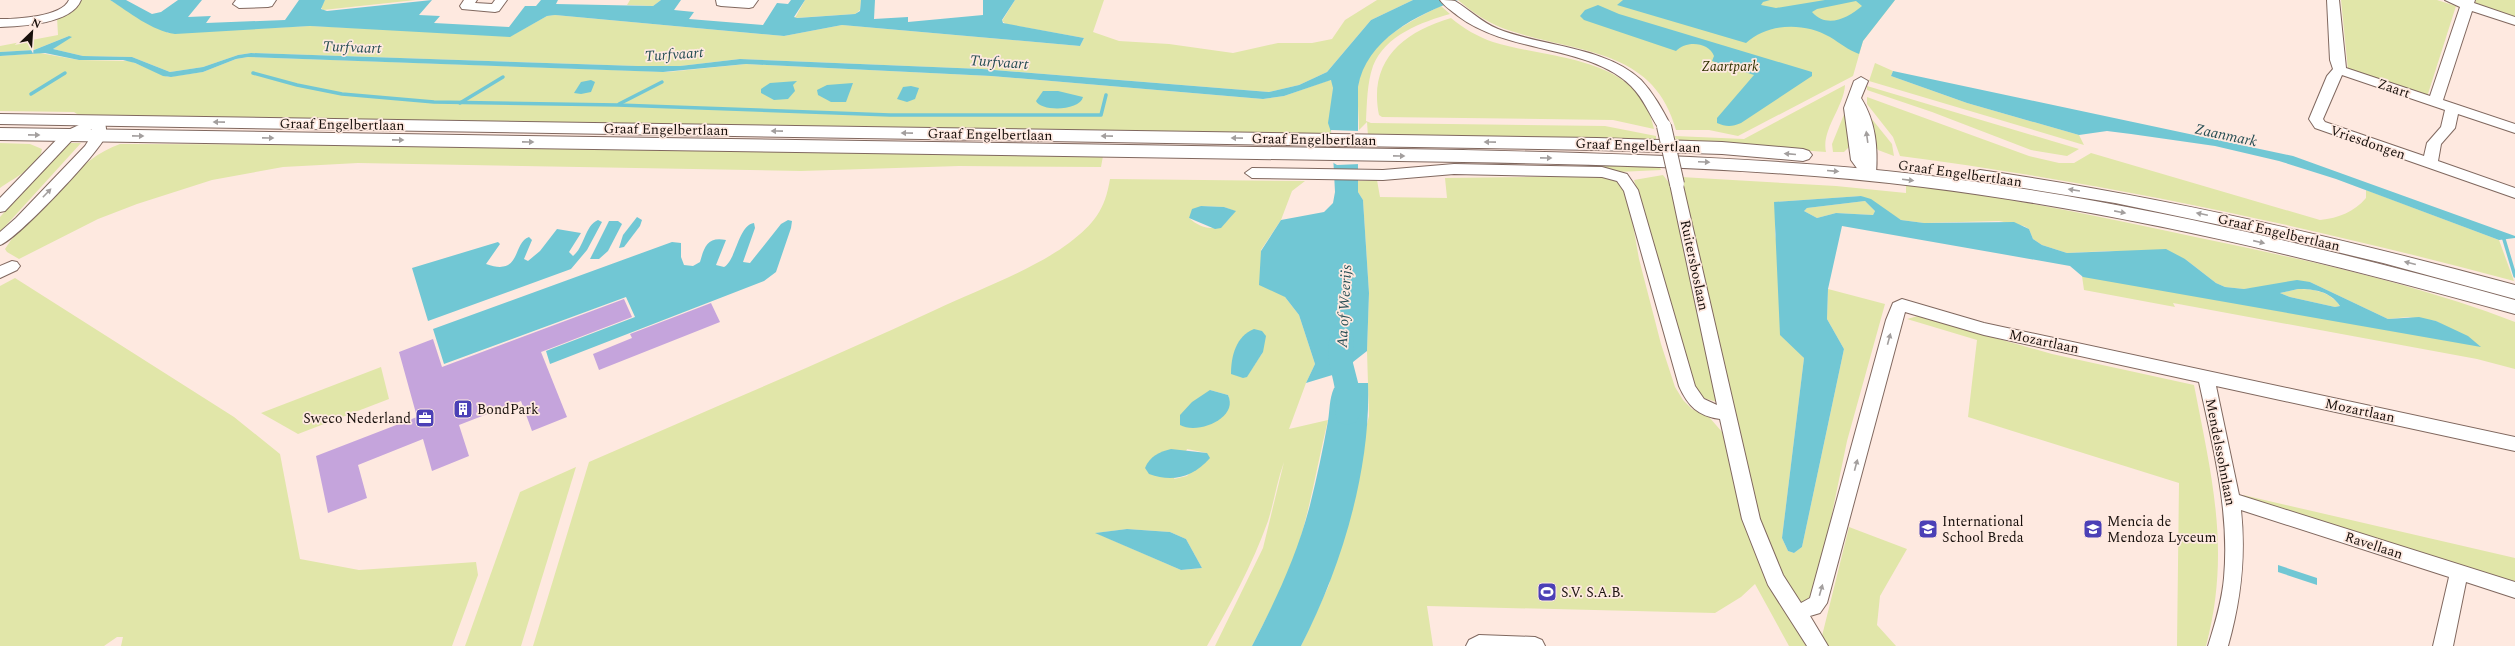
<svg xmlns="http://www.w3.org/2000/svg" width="2515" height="646" viewBox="0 0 2515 646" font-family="Spectral,serif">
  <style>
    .green { fill: #e1e6a9; fill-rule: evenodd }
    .water { fill: #71c7d4; fill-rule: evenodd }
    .pier { fill: #fee9e0 }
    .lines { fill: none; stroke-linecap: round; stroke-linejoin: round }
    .stream { stroke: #71c7d4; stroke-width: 3.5 }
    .river { fill: #71c7d4; fill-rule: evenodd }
    .building { fill: #c5a4dc }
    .minor-casing { stroke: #80685f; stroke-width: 2 }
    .major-casing { stroke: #80685f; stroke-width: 2 }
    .minor { fill: #fff; fill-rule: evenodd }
    .major { fill: #fff; fill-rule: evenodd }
    .minor-bridge-casing { stroke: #80685f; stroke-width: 16; stroke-linecap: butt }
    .minor-bridge { stroke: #fff; stroke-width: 14 }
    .oneway { fill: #a39f9e }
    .labels { text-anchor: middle; stroke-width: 3.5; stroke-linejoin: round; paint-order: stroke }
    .park-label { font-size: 14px; font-style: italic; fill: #303100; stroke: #fee9e0 }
    .street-label { font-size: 14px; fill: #18100c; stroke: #fee9e0 }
    .poi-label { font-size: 14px; fill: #18100c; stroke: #fee9e0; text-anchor: start }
    .water-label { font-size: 15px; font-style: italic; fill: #254d53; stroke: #fee9e0 }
  </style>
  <rect width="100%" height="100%" fill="#fee9e0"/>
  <g class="green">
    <polygon points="80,0 110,0 168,33 310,26 513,35 547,16 555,15 784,36 842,25 1080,46 1084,38 1006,24 1002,21 1015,0 1104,0 1093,32 1119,41 1169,44 1233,53 1278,43 1312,43 1332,39 1345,20 1377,0 1413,0 1371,20 1327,72 1299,85 1269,92 982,69 740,59 680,66 638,66 251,53 238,55 203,67 170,72 132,57 83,56 53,49 69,36 34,50 0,52 0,46 58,35 57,17 73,9"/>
    <polygon points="325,0 416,0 323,10 321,7"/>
    <polygon points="630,0 661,0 653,6 627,5"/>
    <polygon points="805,0 861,0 860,10 855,14 795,18"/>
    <path d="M1458 0H1895L1863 41 1853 76 1738 136 1709 130H1676C1654 48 1577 53 1511 31 1491 25 1473 13 1458 0Z"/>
    <polygon points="2341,0 2437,0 2456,6 2427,97 2348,70"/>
    <polygon points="2476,0 2515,0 2515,18 2474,5"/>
    <path d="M1441 6 1450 14C1422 22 1385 35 1373 66 1367 83 1367 103 1366 121L1371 123 1605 126 1656 136V140L1368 136 1367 122 1359 130C1359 116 1357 101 1358 87 1361 45 1408 22 1441 6Z"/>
    <path d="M1451 18C1463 28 1478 37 1493 42 1550 60 1640 55 1654 129L1613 120 1382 117 1379 115C1368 61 1403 32 1451 18Z"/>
    <polygon points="40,53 79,60 130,61 168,77 203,72 236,59 248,57 668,72 746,64 991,76 1263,99 1284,96 1330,80 1333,81 1332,135 80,116 74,112 0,111 0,56"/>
    <polygon points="1875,63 1893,71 1891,76 1967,103 2079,135 2084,145 1869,81"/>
    <path d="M1845 85C1844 107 1821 130 1826 152L1676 141 1675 136 1744 139Z"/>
    <polygon points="1867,86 2079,149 2067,156 2031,150 1932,112 1867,90"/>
    <path d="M1867 97 2029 156 2059 163H2074L2091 153 2320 220C2339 218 2354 212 2366 198V190L2499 240 2514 281C2312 227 2108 183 1900 156L1893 137 1867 104Z"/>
    <polygon points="1845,112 1849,147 1844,152 1833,152 1832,144"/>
    <polygon points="1867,113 1892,144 1894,156 1878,150 1873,142"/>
    <path d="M0 143 30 144 42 149C40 166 12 179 0 188Z"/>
    <polygon points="66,143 81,143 0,232 0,217"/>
    <path d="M120 144 406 145 1103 156 1101 167 959 166 801 171 358 163 283 167 212 180 137 204 98 219 19 259 7 252 5 249 11 240C40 210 80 157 120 144Z"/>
    <polygon points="1601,164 1660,167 1661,170 1618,172 1602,169"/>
    <polygon points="1663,175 1670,184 1717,402 1700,397 1688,371 1634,180"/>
    <polygon points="1601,176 1616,180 1627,191 1639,259 1661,344 1675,387 1683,400 1692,409 1709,417 1723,433 1746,528 1755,553 1764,575 1806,646 1789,646 1755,584 1741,597 1715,613 1427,606 1433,646 1301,646 1329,585 1369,416 1367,351 1369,293 1363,200 1358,192 1358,181 1377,180 1380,197 1447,198 1445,178"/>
    <path d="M1681 177 1836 186 1906 193V185C2005 196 2102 217 2200 238 2306 260 2413 283 2515 322V369L2477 359 2173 303 2175 307 2084 290 2082 276 2480 346 2436 321 2408 317 2388 319 2310 282 2244 289 2225 287 2216 283 2185 259 2109 251 2067 253 2042 245 2033 239 2029 229 2024 226 1999 221 1924 223 1901 220 1861 196 1775 202V234L1798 351 1804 358 1782 538 1788 551 1794 553 1802 547 1844 349 1827 319 1828 289 1885 304 1847 441 1814 601 1801 603 1790 591 1759 517Z"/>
    <path d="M1110 179 1305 181 1292 191 1281 220 1261 250 1285 297 1299 315 1315 364 1306 383 1289 429 1328 420C1317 465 1310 511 1295 556 1284 587 1267 616 1252 646H1215L1263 548 1284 462C1277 481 1274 502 1268 521 1252 566 1230 605 1207 646H533L589 462C705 411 821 363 935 310 977 290 1033 270 1069 243 1094 224 1105 210 1110 179ZM1201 206 1224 207 1235 211C1223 230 1207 234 1189 218ZM1263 352 1247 376H1236ZM1210 390 1228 395C1232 404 1227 411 1220 418ZM1187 449 1207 453 1187 476 1174 479ZM1127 529 1170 532 1186 539 1202 568 1181 570 1096 533Z"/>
    <polygon points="1865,201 1875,211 1873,215 1836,213 1817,218 1804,211 1807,208"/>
    <polygon points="15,278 234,417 280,454 300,559 359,570 476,562 478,575 452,646 121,646 123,637 117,637 104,646 0,646 0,286"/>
    <path d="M2298 289C2315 289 2330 292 2340 306L2335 307 2290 297 2280 293Z"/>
    <path d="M1918 316 2052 354 2194 385C2212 478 2231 552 2206 646H2177L2179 483 1968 417 1977 340 1907 319Z"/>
    <polygon points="381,367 389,399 298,434 261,413"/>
    <polygon points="576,467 521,646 465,646 520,492"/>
    <polygon points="2243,495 2515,558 2515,584 2248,500"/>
    <polygon points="1849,527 1907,549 1880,596 1877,625 1896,646 1827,646 1821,640"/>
  </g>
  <g class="water">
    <path d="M110 0H126L152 14 161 12 178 0H202L188 17 211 16 206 23 285 20 299 0H325L321 9 327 11 432 0 419 15 440 16 434 23 509 27 525 6H536L541 0H558L556 4 653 6 661 0H681L674 10 694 12 689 19 763 25 777 3 788 4 791 0H805L794 17 797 18 855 14 860 11 861 0H875L874 19 908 17V22L983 15V0H1015L1002 20 1003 23 1084 38 1080 46 842 25 784 36 555 15 547 16 510 37 310 26 175 34C152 31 129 12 110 0Z"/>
    <path d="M1413 0H1458C1417 14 1366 40 1358 87V192L1363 200 1369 293 1367 351 1339 373 1306 383 1315 364 1299 315 1285 297 1259 285 1261 251 1281 220 1324 212 1333 203 1335 192 1332 135 1328 123 1333 88 1331 80 1284 96 1263 99 991 76 746 64 663 72 248 57 236 59 203 72 171 77 163 76 135 63 123 60H79L45 53 0 56V52L34 50 69 36 72 37 53 49 83 56 132 57 170 72 203 67 238 55 251 53 638 66H680L740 59 982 69 1269 92 1299 85 1327 72 1371 20Z"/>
    <path d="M1623 0H1770L1763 2 1761 5 1776 8 1825 0H1895L1863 41 1859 54C1848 50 1840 43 1830 37 1804 22 1768 23 1746 43L1617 5ZM1856 1 1862 6C1848 18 1827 29 1812 12L1817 9Z"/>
    <path d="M1598 5 1619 14 1812 72V76L1741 123C1732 127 1726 127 1717 123V118L1754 75 1712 61 1714 56C1709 42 1686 40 1676 51L1584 20 1580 16 1585 10Z"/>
    <polygon points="1893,71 2293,156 2515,236 2515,238 2499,240 2336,179 2279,161 2215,146 2131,134 2107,131 2079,135 1967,103 1891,76"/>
    <polygon points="591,80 595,82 591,92 581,94 574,93 581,82"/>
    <polygon points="797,81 793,85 795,91 788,99 774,100 761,93 761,89 770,83"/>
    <polygon points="853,83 846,102 831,102 818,95 817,90 827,85"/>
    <polygon points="911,86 919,88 915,99 907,102 897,99 903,87"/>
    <path d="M1043 91H1058L1083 97C1080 111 1041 112 1036 101Z"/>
    <path d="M1861 196 1871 199 1901 220 1924 223 2014 222 2029 229 2033 239 2042 245 2067 253 2166 249 2185 259 2216 283 2225 287 2244 289 2297 280 2310 282 2388 319 2419 317 2436 321 2468 336 2481 347 2083 277 2070 266 1842 226 1828 289 1827 319 1844 349 1802 547 1794 553 1788 551 1782 538 1804 358 1780 335 1774 202ZM1865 201 1875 211 1873 215 1836 213 1817 218 1804 211 1807 208ZM2298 289C2314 289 2330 291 2340 306L2335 307 2290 297 2280 293Z"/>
    <polygon points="1201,206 1224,207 1236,211 1221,228 1215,229 1189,218 1192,209"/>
    <polygon points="637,217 642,220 640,226 624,247 619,248 623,235"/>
    <path d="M598 220 602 222 587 250 571 269 428 321 412 268 498 242 500 244 486 264C522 277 512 243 529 237L532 240 524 259 528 261 540 251 557 229 581 233 569 252 573 256C584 248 585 225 598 220Z"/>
    <path d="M788 220 792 221 791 228 776 272 764 281 550 364 546 351 635 317 626 297 444 364 433 329 672 242 681 243V257L684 265 693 266 700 262C704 248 707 236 726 240L716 265 724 267C736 261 738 225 754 223L755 228 743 262 750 263 781 224Z"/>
    <polygon points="609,221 618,221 622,224 608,251 599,259 590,259"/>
    <path d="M1254 329 1262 331 1266 336 1263 352 1247 377 1243 378 1231 374C1231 356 1236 336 1254 329Z"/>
    <path d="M1347 383H1368C1371 471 1341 568 1301 646H1252C1276 600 1297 555 1310 505 1317 477 1323 449 1328 421 1330 409 1329 400 1334 388Z"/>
    <path d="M1210 390 1228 395C1239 418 1198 435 1180 425V415L1192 402Z"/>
    <path d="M1171 449 1207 453 1210 458C1193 477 1173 483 1149 474L1145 468C1150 456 1159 452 1171 449Z"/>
    <polygon points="1127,529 1170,532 1186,539 1202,568 1181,570 1095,533"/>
    <polygon points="2278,565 2317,578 2317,585 2278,572"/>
  </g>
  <polygon class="pier" points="1331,130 1359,131 1360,164 1337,165 1332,162"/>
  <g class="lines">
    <g class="stream">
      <polyline points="253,73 297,85 342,94 434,102 618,105 890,115 1101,115 1106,95"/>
      <polyline points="31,94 65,73"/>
      <polyline points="460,103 503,77"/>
      <polyline points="619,104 662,82"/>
      <polyline points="2503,236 2515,276"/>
    </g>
    <path class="river" d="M1342 328 1351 331 1354 337 1353 363 1362 398 1360 415 1356 422 1347 425 1338 422C1333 413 1337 408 1336 398 1335 376 1321 352 1333 331Z"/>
  </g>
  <g class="building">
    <polygon points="624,299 632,317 541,352 567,417 532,431 521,401 459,425 469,456 432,471 423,439 358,465 367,498 328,513 316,456 417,417 399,352 433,339 442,367"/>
    <polygon points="711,303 720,322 599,370 593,354 632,338 630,334"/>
  </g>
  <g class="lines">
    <g class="minor-casing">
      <g id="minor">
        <path d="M69 0H81C72 24 22 26 0 27V19C16 19 62 17 69 0Z"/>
        <polygon points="236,0 276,0 272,6 268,7 239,8 233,4"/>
        <polygon points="464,0 477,0 475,3 492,4 495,0 507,0 499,11 495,12 462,9 460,6"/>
        <polygon points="716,0 758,0 753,7 749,8 721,6 717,5"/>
        <path d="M1440 0C1444 0 1451 0 1455 1 1470 10 1481 22 1498 29 1541 46 1607 47 1641 80 1654 94 1662 109 1671 126L1664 130 1659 129C1649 114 1644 99 1631 86 1590 45 1508 54 1458 16 1452 11 1444 6 1440 0Z"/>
        <path d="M2327 0H2339L2346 68 2430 96 2460 7 2445 0H2475L2474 3 2515 17V25L2472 11 2443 100 2515 124V133L2458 114 2455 128 2441 144 2438 161 2515 188V198L2315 128 2309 119 2327 76 2333 69 2330 60ZM2342 75 2445 110 2441 127 2427 143 2424 156 2325 122 2323 119Z"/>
        <path d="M1861 77 1868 81 1861 98C1876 122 1878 148 1876 175L1869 180 1864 178 1851 160 1844 108 1854 81Z"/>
        <path d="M98 116 105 120C105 124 107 131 106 135 101 151 15 241 0 245V232L16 218 85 146 92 135V129L74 138 5 211 0 212V198L64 132Z"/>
        <path d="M1454 164 1602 167 1627 174 1638 190 1695 386 1704 399 1717 405 1670 184 1672 181H1682L1760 519 1783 575 1801 603 1810 598 1886 320 1893 303 1902 299 1984 323 2515 437V451L2216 386 2239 495 2515 582V598L2466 582 2453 646H2433L2449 577 2241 510C2246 557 2241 600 2228 646H2208C2215 624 2222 601 2224 578 2230 512 2213 446 2199 382L1984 335 1905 312 1827 603 1820 613 1810 616 1828 646H1807L1768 585 1742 519 1720 419C1698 416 1688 406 1679 386L1624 191 1617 181 1602 177 1454 174 1383 180 1252 178 1245 173 1252 168 1383 170Z"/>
        <polygon points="12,261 17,262 20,266 17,270 0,278 0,266"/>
        <polygon points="1479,635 1535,637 1542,640 1545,646 1466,646 1469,640"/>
      </g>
    </g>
    <g class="major-casing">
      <g id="major">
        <polygon points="0,114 1597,138 1722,142 1803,149 1809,151 1812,155 1809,159 1803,161 1722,154 1597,150 0,124"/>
        <path d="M0 128 1463 150C1617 154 1770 157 1923 175 2124 199 2320 246 2515 300V314C2321 260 2124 212 1923 187 1770 168 1617 165 1463 162L0 140Z"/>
        <path d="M1980 170C2161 196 2338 237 2515 285V299L2383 263 2249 231 2115 203 1974 180 1971 176 1974 172Z"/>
      </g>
    </g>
    <use href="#minor" class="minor"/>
    <use href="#major" class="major"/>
    <g class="minor-bridge-casing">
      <polyline id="minor-bridge" points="1664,126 1677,184"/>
    </g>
    <use href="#minor-bridge" class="minor-bridge"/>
  </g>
  <defs><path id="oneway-solid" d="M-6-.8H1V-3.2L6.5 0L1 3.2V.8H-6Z"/></defs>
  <g class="oneway">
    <use href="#oneway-solid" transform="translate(219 122) rotate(-179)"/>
    <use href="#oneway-solid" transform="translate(777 131) rotate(-179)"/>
    <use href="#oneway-solid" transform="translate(907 133) rotate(-179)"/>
    <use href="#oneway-solid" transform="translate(34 135) rotate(1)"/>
    <use href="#oneway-solid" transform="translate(138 136) rotate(1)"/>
    <use href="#oneway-solid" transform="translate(1107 136) rotate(-179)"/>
    <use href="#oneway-solid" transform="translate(1867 137) rotate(-98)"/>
    <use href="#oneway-solid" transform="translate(268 138) rotate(1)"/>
    <use href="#oneway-solid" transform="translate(1237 138) rotate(-179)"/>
    <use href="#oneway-solid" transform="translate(398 140) rotate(1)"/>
    <use href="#oneway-solid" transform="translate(528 142) rotate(1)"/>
    <use href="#oneway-solid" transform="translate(1490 142) rotate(-179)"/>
    <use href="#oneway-solid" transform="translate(1790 154) rotate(-175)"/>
    <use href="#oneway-solid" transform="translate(1399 156) rotate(1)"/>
    <use href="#oneway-solid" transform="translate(1546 158) rotate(1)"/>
    <use href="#oneway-solid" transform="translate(1704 162) rotate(3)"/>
    <use href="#oneway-solid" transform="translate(1833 171) rotate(5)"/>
    <use href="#oneway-solid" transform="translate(1908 180) rotate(7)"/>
    <use href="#oneway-solid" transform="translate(2074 190) rotate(-171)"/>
    <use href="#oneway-solid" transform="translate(47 193) rotate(-46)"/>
    <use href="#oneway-solid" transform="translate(2120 212) rotate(11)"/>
    <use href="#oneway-solid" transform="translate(2202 214) rotate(-168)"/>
    <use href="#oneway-solid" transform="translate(2259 242) rotate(13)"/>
    <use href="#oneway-solid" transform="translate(2410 263) rotate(-166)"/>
    <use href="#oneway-solid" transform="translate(1889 339) rotate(-75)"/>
    <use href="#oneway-solid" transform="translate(1856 465) rotate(-75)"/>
    <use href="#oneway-solid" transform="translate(1821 590) rotate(-74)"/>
  </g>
  <defs>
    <g id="building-square" transform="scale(1)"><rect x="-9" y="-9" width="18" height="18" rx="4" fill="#4b40b6" stroke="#fee9e0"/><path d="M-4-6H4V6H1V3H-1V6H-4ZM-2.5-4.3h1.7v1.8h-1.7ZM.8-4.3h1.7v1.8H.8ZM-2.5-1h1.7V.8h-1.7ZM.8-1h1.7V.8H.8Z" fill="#fff"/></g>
    <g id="office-square" transform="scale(1)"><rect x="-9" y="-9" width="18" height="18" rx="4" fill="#4b40b6" stroke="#fee9e0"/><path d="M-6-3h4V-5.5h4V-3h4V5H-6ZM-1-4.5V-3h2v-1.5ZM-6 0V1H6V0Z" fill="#fff"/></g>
    <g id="school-square" transform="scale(1)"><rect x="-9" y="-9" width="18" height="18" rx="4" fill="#4b40b6" stroke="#fee9e0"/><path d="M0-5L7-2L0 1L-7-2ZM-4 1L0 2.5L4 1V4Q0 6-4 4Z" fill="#fff"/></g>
    <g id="stadium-square" transform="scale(1)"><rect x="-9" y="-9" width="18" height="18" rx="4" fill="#4b40b6" stroke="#fee9e0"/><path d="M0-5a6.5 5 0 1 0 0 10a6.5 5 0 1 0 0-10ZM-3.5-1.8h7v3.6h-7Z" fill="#fff"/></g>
  </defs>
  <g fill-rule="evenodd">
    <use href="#building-square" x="463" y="409"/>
    <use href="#office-square" x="425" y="418"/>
    <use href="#school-square" x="1928" y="529"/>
    <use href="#school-square" x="2093" y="529"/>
    <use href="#stadium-square" x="1547" y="592"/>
  </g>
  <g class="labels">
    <g class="park-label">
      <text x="1730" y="71">Zaartpark</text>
    </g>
    <g class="street-label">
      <text transform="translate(2394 88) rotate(19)" y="5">Zaart</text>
      <text transform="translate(342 124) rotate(1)" y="5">Graaf Engelbertlaan</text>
      <text transform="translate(666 129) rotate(1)" y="5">Graaf Engelbertlaan</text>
      <text transform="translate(990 134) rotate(1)" y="5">Graaf Engelbertlaan</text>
      <text transform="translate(1314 139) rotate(1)" y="5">Graaf Engelbertlaan</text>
      <text transform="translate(2368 142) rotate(19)" y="5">Vriesdongen</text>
      <text transform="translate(1638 145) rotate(2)" y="5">Graaf Engelbertlaan</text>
      <text transform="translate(1960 173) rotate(8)" y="5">Graaf Engelbertlaan</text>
      <text transform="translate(2279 232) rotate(13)" y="5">Graaf Engelbertlaan</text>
      <text transform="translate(1695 265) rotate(78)" y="5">Ruitersboslaan</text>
      <text transform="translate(2044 341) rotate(12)" y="5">Mozartlaan</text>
      <text transform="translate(2360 410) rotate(12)" y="5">Mozartlaan</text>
      <text transform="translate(2221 452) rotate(79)" y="5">Mendelssohnlaan</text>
      <text transform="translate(2374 545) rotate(18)" y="5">Ravellaan</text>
    </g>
    <g class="poi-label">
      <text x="477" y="414">BondPark</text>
      <text x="411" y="423" text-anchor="end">Sweco Nederland</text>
      <text x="1942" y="526">International<tspan x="1942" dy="16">School Breda</tspan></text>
      <text x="2107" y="526">Mencia de<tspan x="2107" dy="16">Mendoza Lyceum</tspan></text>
      <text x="1561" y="597">S.V. S.A.B.</text>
    </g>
    <g class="water-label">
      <text transform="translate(352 47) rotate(2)" y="5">Turfvaart</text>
      <text transform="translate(674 54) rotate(-4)" y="5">Turfvaart</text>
      <text transform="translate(999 62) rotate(4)" y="5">Turfvaart</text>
      <text transform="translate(2226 135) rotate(12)" y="5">Zaanmark</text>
      <text transform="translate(1344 306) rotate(-87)" y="5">Aa of Weerijs</text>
    </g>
  </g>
  <g transform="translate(32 32) rotate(25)" stroke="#fee9e0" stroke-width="3" paint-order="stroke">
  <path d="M0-3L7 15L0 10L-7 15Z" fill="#18100c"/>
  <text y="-6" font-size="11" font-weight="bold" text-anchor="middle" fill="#18100c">N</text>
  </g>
</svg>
